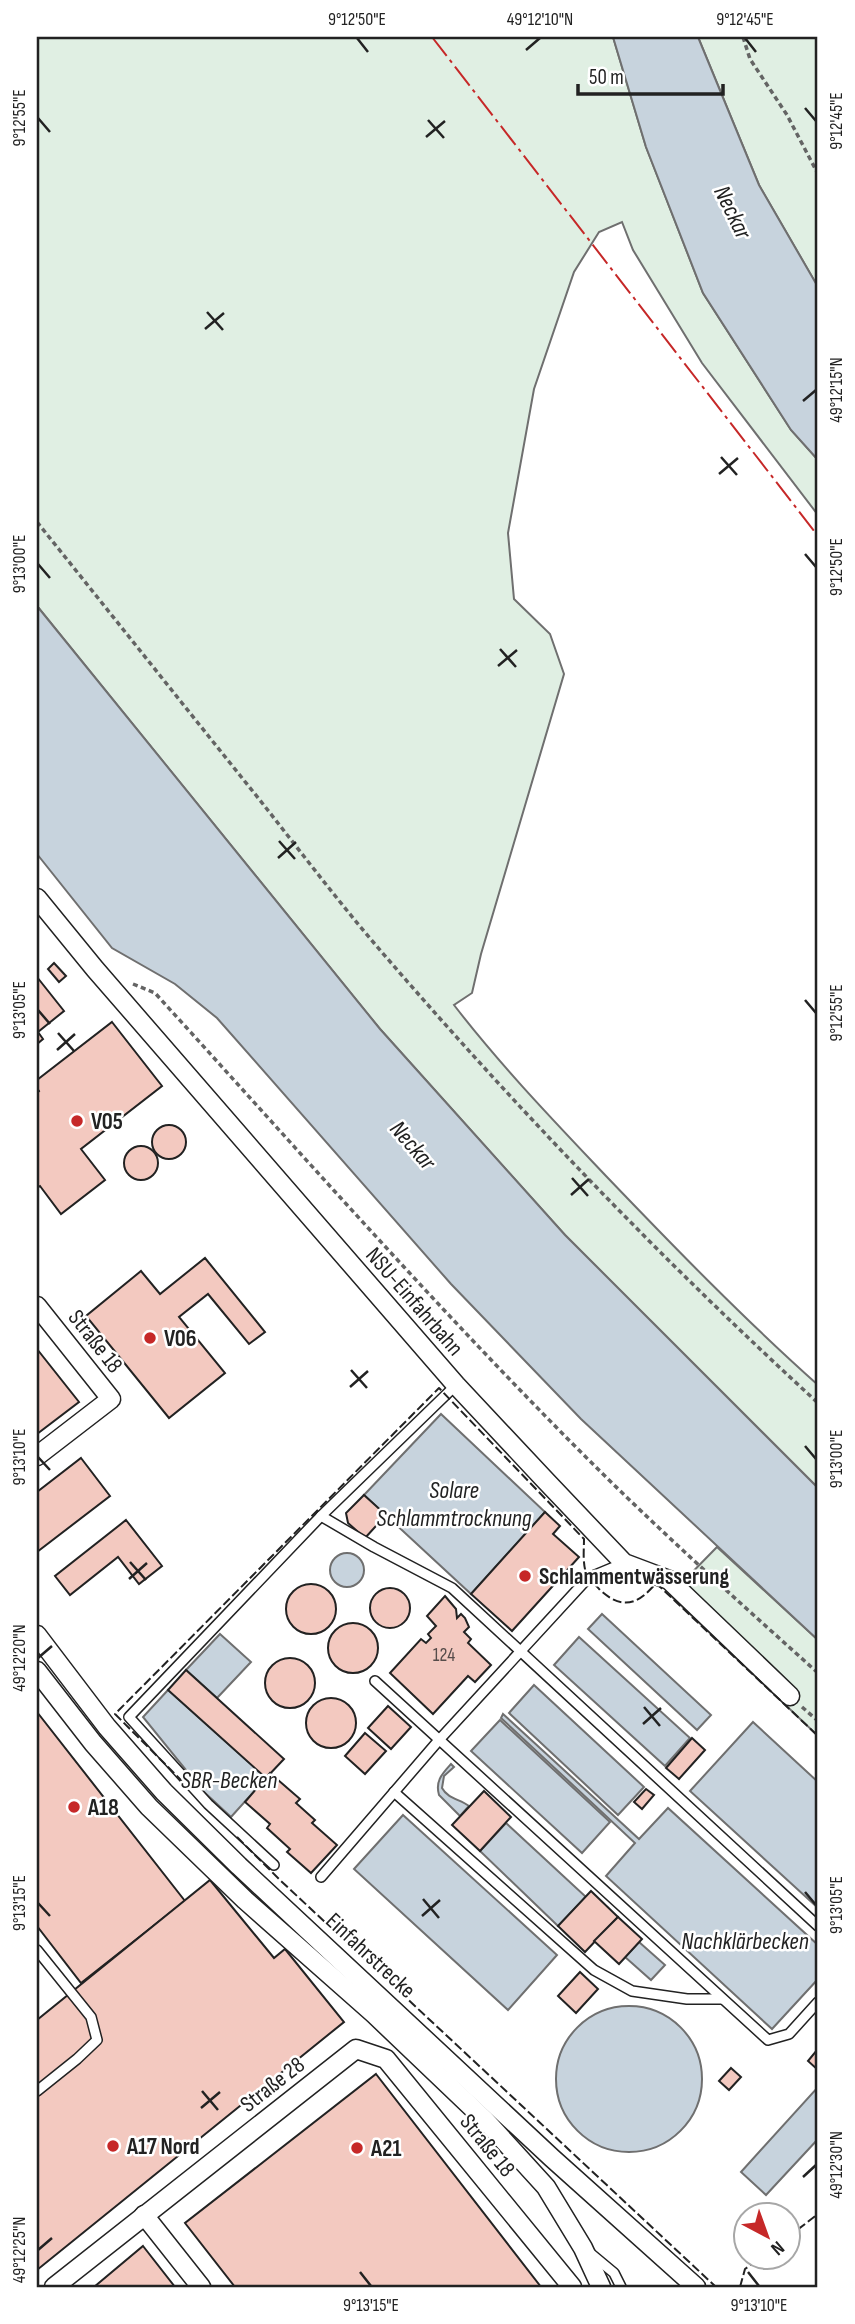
<svg xmlns="http://www.w3.org/2000/svg" width="855" height="2324" viewBox="0 0 855 2324" font-family="'Sofia Sans Condensed',sans-serif">
  <style>
    .green { fill: #e0efe3; stroke: #6f6f6f; stroke-width: 2 }
    .water { fill: #c7d3dd; stroke: #6f6f6f; stroke-width: 2 }
    .building { fill: #f3c9c0; stroke: #222; stroke-width: 2 }
    .lines { fill: none; stroke-linecap: round; stroke-linejoin: round }
    .lane-casing { stroke: #222; stroke-width: 12 }
    .street-casing { stroke: #222; stroke-width: 21 }
    .path { stroke: #646464; stroke-width: 3.5; stroke-dasharray: 5 3.5; stroke-linecap: butt }
    .lane { stroke: #fff; stroke-width: 9 }
    .street { stroke: #fff; stroke-width: 18 }
    .fence { stroke: #222; stroke-width: 2; stroke-dasharray: 9 3.5; stroke-linecap: butt }
    .power { stroke: #c62828; stroke-width: 2; stroke-dasharray: 24 5 3.5 5; stroke-linecap: butt }
    .ticks { fill: none; stroke: #222; stroke-width: 2.5 }
    .poi-dot { fill: #c62828; stroke: #fff; stroke-width: 2.5 }
    .labels { text-anchor: middle; stroke-width: 5; stroke-linejoin: round; paint-order: stroke }
    .number-label { font-size: 19px; fill: #564c4a }
    .poi-label { font-size: 23px; font-weight: bold; fill: #222; stroke: #fff; text-anchor: start }
    .street-label { font-size: 23px; fill: #222; stroke: #fff }
    .water-label { font-size: 24px; font-style: italic; fill: #222; stroke: #fff }
    .neatline { fill: none; stroke: #222; stroke-width: 2.5 }
    .ticks-label { font-size: 18px; text-anchor: middle; fill: #222 }
  </style>
  <rect width="100%" height="100%" fill="#fff"/>
  <g class="green">
    <path d="M37 37H613L646 147 703 293 791 430 818 460V515L702 363 633 250 622 222 599 232 574 272 534 389 508 533 514 599 550 634 564 674 481 954 472 993 454 1005C501 1066 554 1121 606 1176 675 1248 744 1319 818 1385V1488L565 1235 380 1029 37 606Z"/>
    <polygon points="698,37 818,37 818,287 759,185"/>
    <polygon points="717,1547 818,1640 818,1736 670,1595"/>
  </g>
  <g class="water">
    <polygon points="613,37 698,37 759,185 818,287 818,460 791,430 703,293 646,147"/>
    <polygon points="37,606 380,1029 565,1235 818,1488 818,1640 581,1419 451,1284 217,1018 175,984 112,948 37,854"/>
    <polygon points="441,1414 545,1512 471,1594 364,1495"/>
    <circle cx="347" cy="1570" r="17"/>
    <polygon points="602,1614 711,1715 697,1730 588,1629"/>
    <polygon points="220,1634 251,1662 217,1698 186,1670"/>
    <polygon points="579,1637 690,1738 665,1766 554,1665"/>
    <polygon points="534,1685 644,1787 618,1815 509,1713"/>
    <polygon points="168,1690 266,1778 231,1817 203,1791 143,1717"/>
    <polygon points="503,1714 639,1839 668,1808 818,1945 818,1979 772,2029 606,1876 635,1843 501,1718"/>
    <polygon points="500,1720 610,1822 582,1853 471,1751"/>
    <polygon points="753,1722 818,1782 818,1908 690,1791"/>
    <path d="M451 1764 454 1767 444 1776 442 1788C448 1799 460 1799 469 1806L460 1816 439 1795C435 1781 442 1774 451 1764Z"/>
    <polygon points="403,1815 557,1955 508,2010 354,1869"/>
    <polygon points="506,1823 586,1897 558,1926 480,1851"/>
    <polygon points="639,1942 665,1965 651,1980 625,1957"/>
    <circle cx="629" cy="2079" r="73"/>
    <polygon points="818,2087 818,2139 766,2195 741,2172"/>
  </g>
  <g class="building">
    <polygon points="54,963 66,976 59,982 48,969"/>
    <polygon points="37,977 64,1011 38,1032 43,1039 37,1044"/>
    <polygon points="112,1022 162,1086 81,1149 105,1180 61,1214 40,1186 37,1188 37,1093 39,1091 37,1088 37,1080"/>
    <circle cx="169" cy="1142" r="17"/>
    <circle cx="141" cy="1163" r="17"/>
    <polygon points="205,1258 265,1332 249,1344 208,1294 179,1317 225,1373 169,1418 86,1316 141,1271 160,1294"/>
    <polygon points="37,1349 79,1402 37,1434"/>
    <polygon points="81,1458 110,1496 37,1552 37,1492"/>
    <polygon points="364,1495 386,1515 365,1538 348,1523 346,1513"/>
    <polygon points="545,1512 560,1526 553,1534 579,1557 512,1631 471,1594"/>
    <polygon points="126,1520 162,1566 139,1584 118,1557 70,1595 55,1576"/>
    <circle cx="311" cy="1609" r="25"/>
    <circle cx="390" cy="1608" r="20"/>
    <polygon points="445,1596 456,1609 457,1618 461,1614 465,1618 469,1627 464,1632 471,1639 468,1643 491,1665 475,1682 468,1676 433,1714 390,1673 421,1639 426,1643 431,1638 428,1634 436,1626 427,1616"/>
    <circle cx="353" cy="1648" r="25"/>
    <circle cx="290" cy="1683" r="25"/>
    <polygon points="186,1670 284,1759 266,1778 168,1690"/>
    <circle cx="331" cy="1723" r="25"/>
    <polygon points="388,1706 411,1727 391,1749 368,1728"/>
    <polygon points="37,1712 185,1901 81,1983 37,1926"/>
    <polygon points="365,1733 386,1751 365,1774 345,1756"/>
    <polygon points="692,1738 705,1750 679,1779 666,1768"/>
    <polygon points="270,1773 300,1799 296,1803 315,1820 312,1823 337,1845 311,1873 287,1852 290,1849 267,1828 270,1824 245,1802"/>
    <polygon points="646,1789 654,1795 642,1809 634,1802"/>
    <polygon points="484,1791 511,1817 480,1851 452,1825"/>
    <polygon points="210,1880 274,1958 285,1949 344,2022 37,2270 37,2020"/>
    <polygon points="591,1891 618,1917 585,1952 558,1926"/>
    <polygon points="618,1917 642,1939 619,1964 594,1941"/>
    <polygon points="580,1972 598,1989 576,2013 558,1996"/>
    <polygon points="817,2050 818,2050 818,2070 808,2061"/>
    <polygon points="731,2068 741,2077 729,2090 719,2081"/>
    <polygon points="376,2074 541,2287 235,2287 185,2223"/>
    <polygon points="143,2246 175,2287 94,2287"/>
  </g>
  <g class="lines">
    <g class="lane-casing">
      <g id="lane">
        <polyline points="321,1516 374,1547 452,1588 818,1926"/>
        <polyline points="375,1681 768,2040 789,2034 818,2002"/>
        <polyline points="394,1792 594,1970 632,1991 687,1999 722,1999"/>
        <polyline points="274,1865 208,1804 129,1717 321,1516 456,1385"/>
        <polyline points="321,1877 439,1740 588,1578 624,1563"/>
        <polyline points="37,1950 91,2017 97,2040 77,2059 37,2091"/>
        <polyline points="590,2253 614,2273 621,2287"/>
      </g>
    </g>
    <g class="street-casing">
      <g id="street">
        <polyline points="37,898 95,969 456,1385 546,1481 624,1563 669,1580 790,1696"/>
        <polyline points="37,1306 111,1399 37,1456"/>
        <polyline points="37,1635 107,1727 164,1792 239,1866 552,2158 696,2287"/>
        <polyline points="37,1671 93,1743 149,1807 245,1900 374,2014 485,2120 546,2187 583,2248 601,2287"/>
        <polyline points="144,2215 201,2287"/>
        <polyline points="54,2287 356,2049 386,2059 572,2287"/>
      </g>
    </g>
    <g class="path">
      <polyline points="743,37 750,59 787,115 818,174"/>
      <path d="M37 522C111 614 185 707 259 799 297 847 334 896 374 943 513 1105 661 1259 818 1403"/>
      <path d="M133 984 155 993C289 1140 420 1289 560 1431 643 1516 730 1594 818 1673"/>
      <polyline points="802,1707 818,1721"/>
    </g>
    <use href="#lane" class="lane"/>
    <use href="#street" class="street"/>
    <g class="fence">
      <path d="M183 1782 115 1714 439 1388 584 1539C584 1551 582 1566 588 1578 591 1582 597 1586 600 1590 622 1610 638 1605 656 1583L818 1736"/>
      <polyline points="237,1837 281,1881 716,2287"/>
      <polyline points="788,2237 818,2214"/>
      <polyline points="740,2287 745,2269 760,2258"/>
    </g>
    <polyline class="power" points="432,37 818,536"/>
  </g>
  <path class="ticks" d="M357 38 368 52M745 38 756 52M526 50 540 38M805 108 816 121M38 118 50 132M428 120 444 138M426 137 445 121M207 312 223 330M205 329 224 313M803 401 816 390M721 457 737 475M719 474 738 458M805 554 816 567M38 564 50 578M500 649 516 667M498 666 517 650M279 841 295 859M278 858 296 842M805 1000 816 1013M38 1010 50 1024M58 1033 74 1051M57 1050 75 1034M572 1178 588 1196M571 1195 589 1179M351 1370 367 1388M350 1387 368 1371M805 1446 816 1459M38 1457 50 1470M130 1562 146 1580M129 1579 147 1563M38 1658 52 1646M644 1707 660 1726M643 1724 661 1708M805 1892 816 1905M423 1899 439 1918M38 1903 50 1916M422 1916 440 1900M202 2091 218 2110M201 2108 220 2092M803 2177 816 2165M38 2250 52 2238M360 2272 371 2286M748 2272 759 2286"/>
  <g class="poi-dot">
    <circle cx="77" cy="1121" r="7"/>
    <circle cx="150" cy="1338" r="7"/>
    <circle cx="525" cy="1576" r="7"/>
    <circle cx="74" cy="1807" r="7"/>
    <circle cx="113" cy="2146" r="7"/>
    <circle cx="357" cy="2148" r="7"/>
  </g>
  <g class="labels">
    <g class="number-label">
      <text x="444" y="1661">124</text>
    </g>
    <g class="poi-label">
      <text x="91" y="1129">V05</text>
      <text x="164" y="1346">V06</text>
      <text x="539" y="1584">Schlammentwässerung</text>
      <text x="88" y="1815">A18</text>
      <text x="127" y="2154">A17 Nord</text>
      <text x="371" y="2156">A21</text>
    </g>
    <g class="street-label">
      <text transform="translate(415 1301) rotate(49)" y="8">NSU-Einfahrbahn</text>
      <text transform="translate(96 1341) rotate(52)" y="8">Straße 18</text>
      <text transform="translate(371 1955) rotate(43)" y="8">Einfahrstrecke</text>
      <text transform="translate(272 2084) rotate(-38)" y="8">Straße 28</text>
      <text transform="translate(488 2145) rotate(51)" y="8">Straße 18</text>
    </g>
    <g class="water-label">
      <text transform="translate(733 212) rotate(64)" y="8">Neckar</text>
      <text transform="translate(413 1145) rotate(49)" y="8">Neckar</text>
      <text x="454" y="1498">Solare<tspan x="454" dy="28">Schlammtrocknung</tspan></text>
      <text x="229" y="1788">SBR-Becken</text>
      <text x="745" y="1949">Nachklärbecken</text>
    </g>
  </g>
  <rect width="855" height="2324" fill="none" stroke="#ffffff" stroke-width="77"/>
  <g transform="translate(767 2236) rotate(139)"><circle r="33" fill="#ffffff" stroke="#a7a7a7" stroke-width="2"/>
  <path d="M0-5L12 26L0 18L-12 26Z" fill="#c62828"/>
  <text y="-10" font-size="19" font-weight="bold" text-anchor="middle" fill="#222222">N</text>
  </g>
  <path d="M578 84v10h145v-10" fill="none" stroke="#222222" stroke-width="3.5"/>
  <text x="589" y="84" font-size="21" fill="#222222" stroke="#ffffff" stroke-width="5" paint-order="stroke">50 m</text>
  <rect x="38" y="38" width="778" height="2248" class="neatline"/>
  <g class="ticks-label">
    <text x="357" y="25">9°12'50"E</text>
    <text x="540" y="25">49°12'10"N</text>
    <text x="745" y="25">9°12'45"E</text>
    <text transform="translate(19 118) rotate(-90)" y="6">9°12'55"E</text>
    <text transform="translate(836 121) rotate(-90)" y="6">9°12'45"E</text>
    <text transform="translate(836 390) rotate(-90)" y="6">49°12'15"N</text>
    <text transform="translate(19 564) rotate(-90)" y="6">9°13'00"E</text>
    <text transform="translate(836 567) rotate(-90)" y="6">9°12'50"E</text>
    <text transform="translate(19 1010) rotate(-90)" y="6">9°13'05"E</text>
    <text transform="translate(836 1013) rotate(-90)" y="6">9°12'55"E</text>
    <text transform="translate(19 1457) rotate(-90)" y="6">9°13'10"E</text>
    <text transform="translate(836 1459) rotate(-90)" y="6">9°13'00"E</text>
    <text transform="translate(19 1658) rotate(-90)" y="6">49°12'20"N</text>
    <text transform="translate(19 1903) rotate(-90)" y="6">9°13'15"E</text>
    <text transform="translate(836 1905) rotate(-90)" y="6">9°13'05"E</text>
    <text transform="translate(836 2165) rotate(-90)" y="6">49°12'30"N</text>
    <text transform="translate(19 2250) rotate(-90)" y="6">49°12'25"N</text>
    <text x="371" y="2311">9°13'15"E</text>
    <text x="759" y="2311">9°13'10"E</text>
  </g>
</svg>
